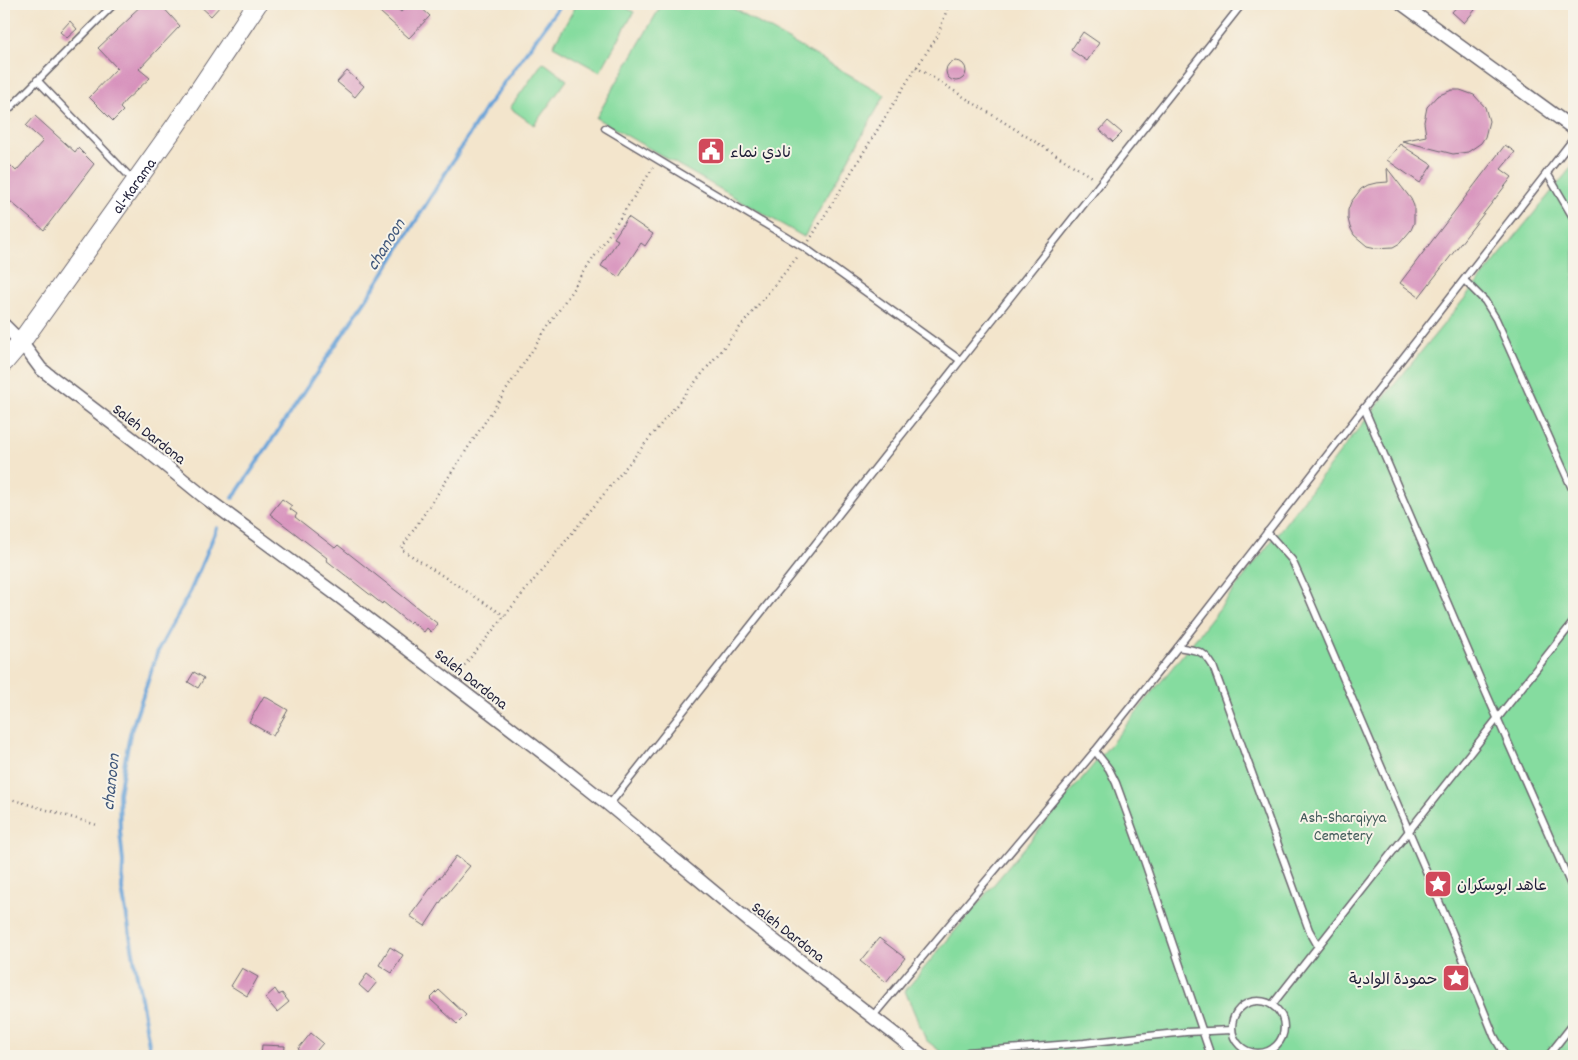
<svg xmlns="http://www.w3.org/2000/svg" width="1578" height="1060" viewBox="0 0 1578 1060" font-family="Dekko,'Playpen Sans Arabic',sans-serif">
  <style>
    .green { fill: #85dc9f; stroke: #547f6d }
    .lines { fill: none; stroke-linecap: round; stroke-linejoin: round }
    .stream { stroke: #68a3d8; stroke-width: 4 }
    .building { fill: #d790bc }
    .service-casing { stroke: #6b666e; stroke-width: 9 }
    .minor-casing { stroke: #6b666e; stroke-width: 15 }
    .secondary-casing { stroke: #6b666e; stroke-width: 21 }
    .path { stroke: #6b666e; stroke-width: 2.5; stroke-dasharray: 1 4; stroke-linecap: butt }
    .service { stroke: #fff; stroke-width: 6 }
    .minor { stroke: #fff; stroke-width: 12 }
    .secondary { stroke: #fff; stroke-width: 19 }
    .labels { text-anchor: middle; stroke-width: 4; stroke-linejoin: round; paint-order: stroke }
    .poi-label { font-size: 16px; fill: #22223b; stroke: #f7f3e8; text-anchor: start }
    .street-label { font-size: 16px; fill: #22223b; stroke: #f7f3e8 }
    .park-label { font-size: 16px; fill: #405a59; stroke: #f7f3e8 }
    .water-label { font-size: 18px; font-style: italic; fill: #3e567a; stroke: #f7f3e8 }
  </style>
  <rect width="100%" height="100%" fill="#f7f3e8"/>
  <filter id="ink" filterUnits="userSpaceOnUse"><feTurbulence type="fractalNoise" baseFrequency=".02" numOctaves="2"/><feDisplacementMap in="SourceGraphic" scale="10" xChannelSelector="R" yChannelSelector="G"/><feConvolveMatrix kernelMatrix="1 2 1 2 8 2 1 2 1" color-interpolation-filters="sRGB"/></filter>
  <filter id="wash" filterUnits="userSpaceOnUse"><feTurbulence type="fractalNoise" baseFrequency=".0096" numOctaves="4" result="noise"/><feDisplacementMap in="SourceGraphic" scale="20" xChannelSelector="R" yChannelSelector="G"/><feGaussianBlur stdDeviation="1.12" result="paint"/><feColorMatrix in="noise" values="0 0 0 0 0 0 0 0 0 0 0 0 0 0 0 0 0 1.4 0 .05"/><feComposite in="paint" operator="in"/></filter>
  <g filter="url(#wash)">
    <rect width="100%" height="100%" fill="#f3e5cc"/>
    <g class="green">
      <polygon points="577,4 619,4 634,12 600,72 553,46"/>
      <polygon points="662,4 725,4 885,95 804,237 596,118"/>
      <polygon points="543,62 567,80 534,125 510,108"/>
      <polygon points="1574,164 1574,1056 946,1056 926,1040 905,991 1110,745 1209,622 1355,433"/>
    </g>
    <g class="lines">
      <g class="stream">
        <polyline points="233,498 383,274 485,109 561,4"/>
        <polyline points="151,1056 122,889 123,862 120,831 119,793 130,734 158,651 190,592 217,528"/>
      </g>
    </g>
    <g id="blocks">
      <g class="building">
        <polygon points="143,4 160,4 180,26 139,69 150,78 125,101 120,108 123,111 113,121 89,97 117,68 98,48 132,16 131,15"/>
        <polygon points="198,4 222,4 211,16"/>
        <polygon points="371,4 392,4 401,12 409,4 417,4 430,16 409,38"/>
        <polygon points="1459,4 1468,4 1475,10 1464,23 1452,12"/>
        <polygon points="70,21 77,29 67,38 60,32"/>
        <polygon points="1083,32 1099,43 1087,61 1071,50"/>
        <circle cx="956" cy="71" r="10"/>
        <polygon points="347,71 364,86 355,97 337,82"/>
        <polygon points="1452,90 1460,90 1474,95 1485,107 1489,121 1485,137 1481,143 1468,152 1453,154 1402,141 1426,136 1424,122 1427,107 1437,96"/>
        <polygon points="35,116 75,152 78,148 94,164 44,230 4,196 4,159 16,171 43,141 26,126"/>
        <polygon points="1108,121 1122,133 1113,142 1100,130"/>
        <polygon points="1400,144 1432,165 1420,183 1387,160"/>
        <polygon points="1505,145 1515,152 1501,169 1512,177 1419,297 1400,283"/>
        <polygon points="1387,168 1411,199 1414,206 1414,223 1411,230 1400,243 1393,247 1376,248 1367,246 1354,235 1350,227 1348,219 1348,210 1351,202 1361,189 1368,185 1376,183 1388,182"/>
        <polygon points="628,217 653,234 645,246 641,243 619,277 601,266 618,240 614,238"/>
        <polygon points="282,499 292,506 290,509 297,514 295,517 335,548 338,545 438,624 431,632 427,628 424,632 411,621 409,623 383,602 382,604 326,560 327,558 270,514"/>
        <polygon points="194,672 204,678 198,688 188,682"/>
        <polygon points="264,696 288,710 273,736 249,722"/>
        <polygon points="456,856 470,866 442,900 425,926 410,916 439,877 440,878"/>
        <polygon points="879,938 905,958 886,982 860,961"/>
        <polygon points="390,947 403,955 392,973 379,965"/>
        <polygon points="242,968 258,977 247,996 231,986"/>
        <polygon points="367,974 377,982 368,993 359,985"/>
        <polygon points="275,989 279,995 282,993 289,1002 277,1012 265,998"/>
        <polygon points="439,990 466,1015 457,1024 430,999"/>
        <polygon points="311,1033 323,1043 312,1056 307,1056 298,1049"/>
        <polygon points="262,1045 285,1046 284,1056 261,1056"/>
      </g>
    </g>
  </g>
  <g filter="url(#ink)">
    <use href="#blocks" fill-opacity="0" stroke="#6b666e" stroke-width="1"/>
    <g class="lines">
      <g class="service-casing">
        <g id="service">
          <polyline points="37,80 133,180"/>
          <polyline points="4,114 114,4"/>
          <polyline points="605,128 805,248 960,360"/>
          <polyline points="1547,173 1574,219"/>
          <polyline points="1464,280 1485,301 1496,319 1574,493"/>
          <polyline points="1364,408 1484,688 1574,892"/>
          <polyline points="1267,532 1292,560 1306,591 1453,934 1494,1036 1505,1056"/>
          <path d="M1178 647C1197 651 1203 649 1213 666L1309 930 1318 946"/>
          <polyline points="1095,751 1109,769 1116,783 1144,860 1211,1056"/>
          <polyline points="609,805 1242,4"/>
          <circle cx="1258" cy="1027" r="26"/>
          <polyline points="1272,1005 1574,621"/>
          <polyline points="872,1017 1095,751 1178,647 1574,138"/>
          <polyline points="962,1056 968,1052 1084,1043 1186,1032 1232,1030"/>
          <polyline points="1548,1056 1574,1023"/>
        </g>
      </g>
      <g class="minor-casing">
        <g id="minor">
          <polyline points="1402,4 1574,129"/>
          <polyline points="4,325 21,342 41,369 138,443 203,496 341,598 560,766 609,805 749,921 923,1056"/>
        </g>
      </g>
      <g class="secondary-casing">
        <g id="secondary">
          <path id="s1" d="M4 362 21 342 176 125 257 4"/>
        </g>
      </g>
      <g class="path">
        <polyline points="916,67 1093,178"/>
        <polyline points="809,241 910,77 937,37 949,4"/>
        <polyline points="505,616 401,549 653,168"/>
        <polyline points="458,673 799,255"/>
        <polyline points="4,797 97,825"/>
      </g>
      <use href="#service" class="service"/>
      <use href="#minor" class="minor"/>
      <use href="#secondary" class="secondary"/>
    </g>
  </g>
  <defs>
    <g id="civic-square" transform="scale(1.4375)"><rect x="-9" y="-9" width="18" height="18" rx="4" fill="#d1495b" stroke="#f7f3e8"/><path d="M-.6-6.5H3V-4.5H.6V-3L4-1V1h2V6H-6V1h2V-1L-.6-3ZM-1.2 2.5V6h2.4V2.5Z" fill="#fff"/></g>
    <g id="sight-square" transform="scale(1.4375)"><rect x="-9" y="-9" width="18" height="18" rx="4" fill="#d1495b" stroke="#f7f3e8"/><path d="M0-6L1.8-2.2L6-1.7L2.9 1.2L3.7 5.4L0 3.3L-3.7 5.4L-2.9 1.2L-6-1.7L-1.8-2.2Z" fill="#fff"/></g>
  </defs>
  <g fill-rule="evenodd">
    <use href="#civic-square" x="711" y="151"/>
    <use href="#sight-square" x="1438" y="884"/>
    <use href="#sight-square" x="1456" y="978"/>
  </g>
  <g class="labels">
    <g class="poi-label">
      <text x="730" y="157">نادي نماء</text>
      <text x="1457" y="890">عاهد ابوسكران</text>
      <text x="1437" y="984" text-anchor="end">حمودة الوادية</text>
    </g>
    <g class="street-label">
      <text dy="6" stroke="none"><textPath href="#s1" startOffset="219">al-Karama</textPath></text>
      <text transform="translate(150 433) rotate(38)" y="6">Saleh Dardona</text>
      <text transform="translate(472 678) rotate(38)" y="6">Saleh Dardona</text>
      <text transform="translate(789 931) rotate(38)" y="6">Saleh Dardona</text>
    </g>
    <g class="park-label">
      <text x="1343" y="822">Ash-Sharqiyya<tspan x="1343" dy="18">Cemetery</tspan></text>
    </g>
    <g class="water-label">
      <text transform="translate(385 244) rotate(-58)" y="6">chanoon</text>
      <text transform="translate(110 782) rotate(-84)" y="6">chanoon</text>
    </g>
  </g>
  <rect width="1578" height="1060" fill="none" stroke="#f7f3e8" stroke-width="20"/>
</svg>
